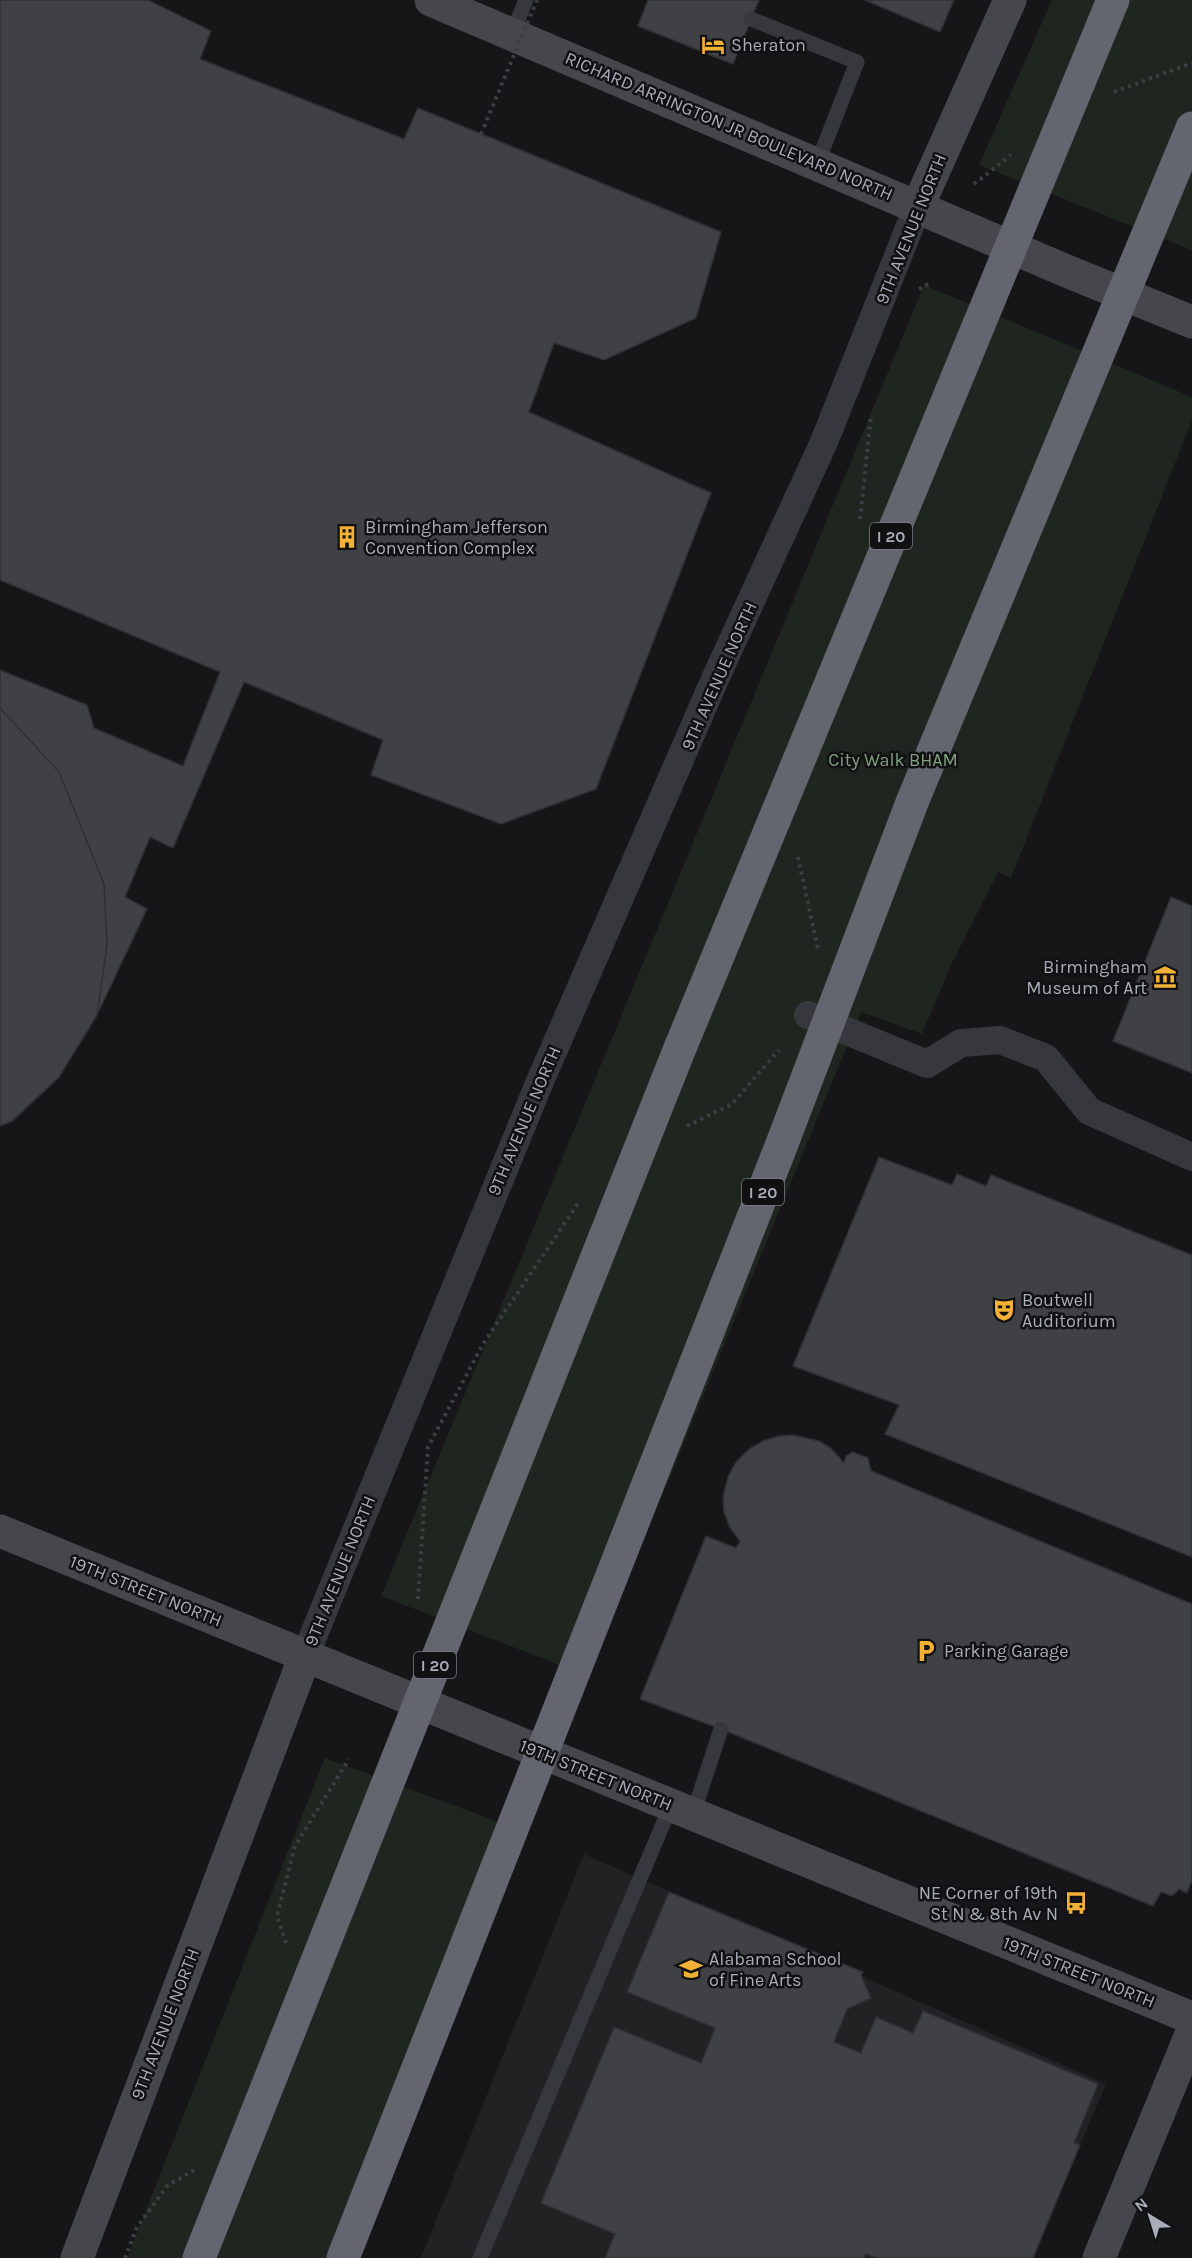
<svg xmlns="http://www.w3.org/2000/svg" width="1192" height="2258" viewBox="0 0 1192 2258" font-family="Karla,sans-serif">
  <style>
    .built { fill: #222225 }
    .green { fill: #1e261f }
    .building { fill: #404145; stroke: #303034; stroke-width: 1.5 }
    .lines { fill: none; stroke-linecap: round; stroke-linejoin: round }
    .path { stroke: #3d3f44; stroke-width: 4; stroke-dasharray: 3 4.5; stroke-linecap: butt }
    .lane { stroke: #37383d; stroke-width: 15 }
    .street { stroke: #37383d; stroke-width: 28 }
    .secondary { stroke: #45474d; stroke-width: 33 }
    .path-bridge { stroke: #3d3f44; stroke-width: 4; stroke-dasharray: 3 4.5; stroke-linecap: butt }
    .highway-bridge { stroke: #63666e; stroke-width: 33 }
    .labels { text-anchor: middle; stroke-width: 5; stroke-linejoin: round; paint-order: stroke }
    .shield { fill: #111113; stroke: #7b7e86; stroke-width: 1.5 }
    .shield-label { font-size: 16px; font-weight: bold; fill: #a8adb8 }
    .poi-label { font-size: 18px; fill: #a8adb8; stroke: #111113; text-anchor: start }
    .street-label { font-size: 18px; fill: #a8adb8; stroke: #111113 }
    .park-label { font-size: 18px; fill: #7fa381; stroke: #111113 }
  </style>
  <rect width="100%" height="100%" fill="#161618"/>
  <polygon class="built" points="584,1854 1106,2084 1033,2258 421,2258"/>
  <g class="green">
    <polygon points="1052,0 1192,0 1192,250 979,165"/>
    <polygon points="924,285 1192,397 1192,420 1011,878 998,872 952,963 922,1034 861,1012 588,1676 381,1596"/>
    <polygon points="325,1758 518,1829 353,2258 127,2258"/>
  </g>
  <g class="building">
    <polygon points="0,0 148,0 211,31 200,59 404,139 418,108 721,232 696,318 604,360 554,343 529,412 711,493 596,789 501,824 371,775 383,740 244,682 173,848 150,837 125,897 147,909 97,1015 59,1077 12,1121 0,1126 0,670 87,705 94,728 183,766 220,672 0,580"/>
    <polygon points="648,0 759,0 733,64 638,26"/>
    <polygon points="865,0 954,0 940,32"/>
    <polygon points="0,708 59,772 104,884 107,945 97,1015 59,1077 12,1121 0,1126"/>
    <polygon points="1171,897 1192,906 1192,1073 1113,1041"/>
    <polygon points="879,1157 952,1185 957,1174 986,1186 991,1175 1192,1255 1192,1557 885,1434 899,1405 793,1366"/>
    <polygon points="793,1435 819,1441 831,1448 844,1463 846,1456 853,1452 868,1458 871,1471 1192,1604 1192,1879 1187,1893 1179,1889 1172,1896 1161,1892 1153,1906 721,1729 640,1699 706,1536 736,1548 740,1541 730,1528 724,1512 723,1497 728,1477 736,1462 749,1449 763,1441 779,1436"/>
    <polygon points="669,1892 863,1972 861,1975 871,1998 847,2009 834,2042 861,2053 876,2017 913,2033 923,2011 1098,2084 1074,2143 1080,2145 1033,2258 876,2258 866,2254 864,2258 605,2258 615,2234 541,2203 614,2027 701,2063 715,2028 627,1992"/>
  </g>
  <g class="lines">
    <g class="path">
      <polyline points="1114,92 1192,63"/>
      <polyline points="974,184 1011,155"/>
      <polyline points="919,289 932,282"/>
      <polyline points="860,519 871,416"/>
      <polyline points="798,857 818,949"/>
      <polyline points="687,1126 732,1104 779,1050"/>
      <polyline points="418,1599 428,1447 483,1344 579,1202"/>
      <polyline points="286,1943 277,1916 295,1846 349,1759"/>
      <polyline points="125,2258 137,2227 168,2185 198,2168"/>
    </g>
    <g class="lane">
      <polyline points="751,19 857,62 817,164"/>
      <polyline points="512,34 526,0"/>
      <polyline points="693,1814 721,1729"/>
      <polyline points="480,2258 671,1805"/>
    </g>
    <g class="street">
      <polyline points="808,1015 927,1064 961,1043 1000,1040 1046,1058 1089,1111 1192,1157"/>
      <polyline points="305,1656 538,1086 715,679 824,442 918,206"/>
    </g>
    <g class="secondary">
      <polyline points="431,0 1069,272 1192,322"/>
      <polyline points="918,206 1010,0"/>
      <polyline points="0,1531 1192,2018"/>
      <polyline points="77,2258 305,1656"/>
      <polyline points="1099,2258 1192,2032"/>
    </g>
    <polyline class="path-bridge" points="481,134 537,0"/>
    <g class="highway-bridge">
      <polyline points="199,2258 678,1053 1113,0"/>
      <polyline points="343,2258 780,1149 913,800 1192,128"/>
    </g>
  </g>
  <defs>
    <g id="hotel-bare" transform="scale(1.8)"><path d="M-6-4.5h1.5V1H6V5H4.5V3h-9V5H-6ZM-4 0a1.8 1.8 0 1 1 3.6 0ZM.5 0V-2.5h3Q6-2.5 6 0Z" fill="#f2b134" stroke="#111113" stroke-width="2.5" paint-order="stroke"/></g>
    <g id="building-bare" transform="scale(1.8)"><path d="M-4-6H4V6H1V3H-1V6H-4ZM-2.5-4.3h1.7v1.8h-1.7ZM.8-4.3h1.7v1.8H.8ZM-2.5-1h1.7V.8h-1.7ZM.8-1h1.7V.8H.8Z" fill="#f2b134" stroke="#111113" stroke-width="2.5" paint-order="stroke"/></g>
    <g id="museum-bare" transform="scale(1.8)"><path d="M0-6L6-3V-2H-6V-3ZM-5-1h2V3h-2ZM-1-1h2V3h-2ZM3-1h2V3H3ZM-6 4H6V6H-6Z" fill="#f2b134" stroke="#111113" stroke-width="2.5" paint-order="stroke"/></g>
    <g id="theatre-bare" transform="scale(1.8)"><path d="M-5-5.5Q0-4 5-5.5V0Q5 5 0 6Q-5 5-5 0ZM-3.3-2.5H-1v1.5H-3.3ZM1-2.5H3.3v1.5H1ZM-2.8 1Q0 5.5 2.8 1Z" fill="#f2b134" stroke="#111113" stroke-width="2.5" paint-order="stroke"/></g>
    <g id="parking-bare" transform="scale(1.8)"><path d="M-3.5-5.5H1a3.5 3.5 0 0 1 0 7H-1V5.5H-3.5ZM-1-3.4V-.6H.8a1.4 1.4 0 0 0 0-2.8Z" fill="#f2b134" stroke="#111113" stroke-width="2.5" paint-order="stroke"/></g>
    <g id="bus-bare" transform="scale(1.8)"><path d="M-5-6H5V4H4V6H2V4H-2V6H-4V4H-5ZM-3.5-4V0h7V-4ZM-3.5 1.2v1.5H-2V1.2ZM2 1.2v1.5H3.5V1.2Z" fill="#f2b134" stroke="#111113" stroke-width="2.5" paint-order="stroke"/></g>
    <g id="school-bare" transform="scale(1.8)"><path d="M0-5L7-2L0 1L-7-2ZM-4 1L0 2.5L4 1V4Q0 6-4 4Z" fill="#f2b134" stroke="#111113" stroke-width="2.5" paint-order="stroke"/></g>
  </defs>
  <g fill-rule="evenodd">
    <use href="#hotel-bare" x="713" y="45"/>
    <use href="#building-bare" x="347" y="537"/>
    <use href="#museum-bare" x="1165" y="977"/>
    <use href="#theatre-bare" x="1004" y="1310"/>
    <use href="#parking-bare" x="926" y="1651"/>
    <use href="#bus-bare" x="1076" y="1903"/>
    <use href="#school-bare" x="691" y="1969"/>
  </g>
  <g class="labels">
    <g class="shield">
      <rect x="870" y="523" width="42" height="26" rx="4.5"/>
      <rect x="742" y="1179" width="42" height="26" rx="4.5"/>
      <rect x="414" y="1652" width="42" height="26" rx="4.5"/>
    </g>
    <g class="shield-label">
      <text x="891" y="542">I 20</text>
      <text x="763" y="1198">I 20</text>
      <text x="435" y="1671">I 20</text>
    </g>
    <g class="poi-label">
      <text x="731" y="51">Sheraton</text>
      <text x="365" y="533">Birmingham Jefferson<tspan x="365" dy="21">Convention Complex</tspan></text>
      <text x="1147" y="973" text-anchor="end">Birmingham<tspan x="1147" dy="21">Museum of Art</tspan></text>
      <text x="1022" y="1306">Boutwell<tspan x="1022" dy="21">Auditorium</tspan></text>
      <text x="944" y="1657">Parking Garage</text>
      <text x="1058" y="1899" text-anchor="end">NE Corner of 19th<tspan x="1058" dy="21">St N &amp; 8th Av N</tspan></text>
      <text x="709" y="1965">Alabama School<tspan x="709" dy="21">of Fine Arts</tspan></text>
    </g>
    <g class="street-label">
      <text transform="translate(729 126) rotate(23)" y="6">RICHARD ARRINGTON JR BOULEVARD NORTH</text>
      <text transform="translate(911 229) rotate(-68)" y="6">9TH AVENUE NORTH</text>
      <text transform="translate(719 676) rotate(-66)" y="6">9TH AVENUE NORTH</text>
      <text transform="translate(524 1121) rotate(-67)" y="6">9TH AVENUE NORTH</text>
      <text transform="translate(340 1571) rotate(-68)" y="6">9TH AVENUE NORTH</text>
      <text transform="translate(146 1591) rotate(22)" y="6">19TH STREET NORTH</text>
      <text transform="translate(596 1775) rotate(22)" y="6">19TH STREET NORTH</text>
      <text transform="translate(1079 1972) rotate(22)" y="6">19TH STREET NORTH</text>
      <text transform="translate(165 2024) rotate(-69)" y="6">9TH AVENUE NORTH</text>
    </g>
    <g class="park-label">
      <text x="893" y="766">City Walk BHAM</text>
    </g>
  </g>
  <g transform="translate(1150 2216) rotate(322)" stroke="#111113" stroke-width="4.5" paint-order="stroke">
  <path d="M0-4.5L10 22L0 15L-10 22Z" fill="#a8adb8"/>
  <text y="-9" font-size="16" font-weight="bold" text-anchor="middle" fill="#a8adb8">N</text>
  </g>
</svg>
